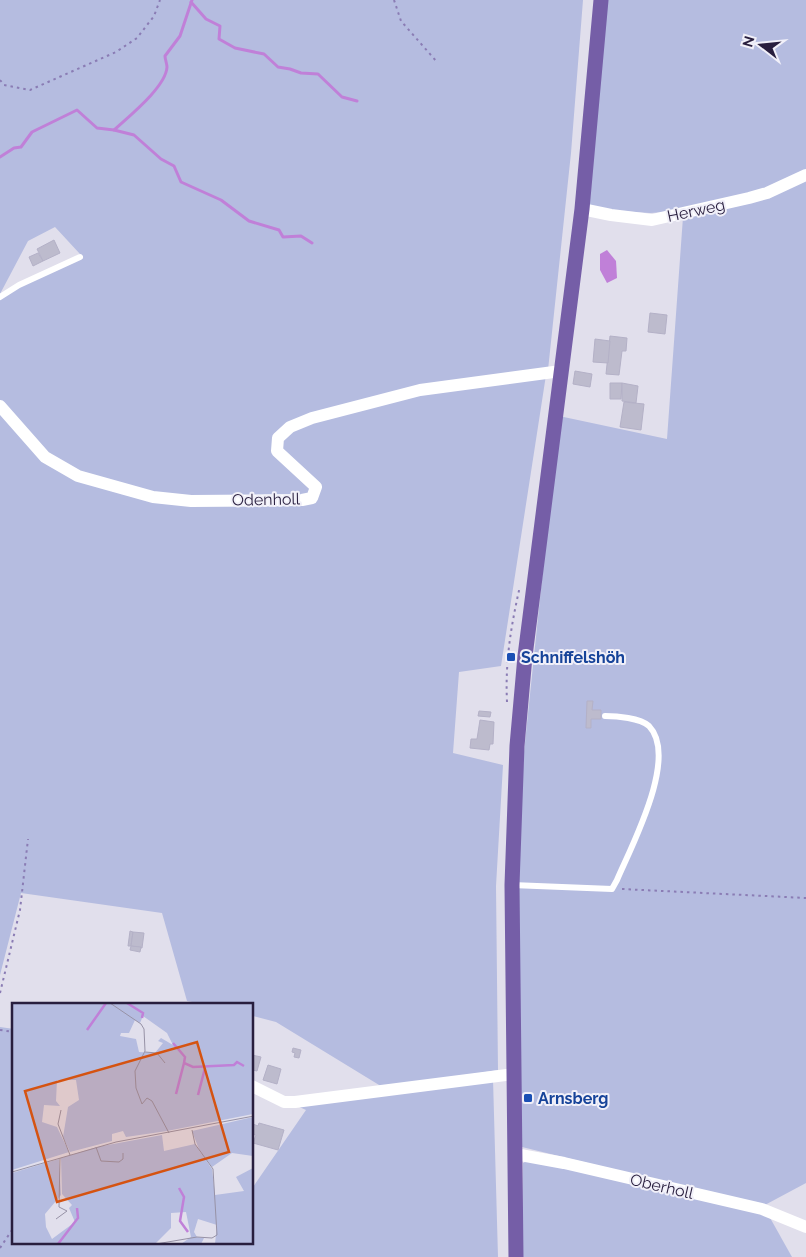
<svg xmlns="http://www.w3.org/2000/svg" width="806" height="1257" viewBox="0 0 806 1257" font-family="Raleway,sans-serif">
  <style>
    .green { fill: #b5bce0 }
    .water { fill: #c080d8 }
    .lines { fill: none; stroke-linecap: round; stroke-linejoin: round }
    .stream { stroke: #c080d8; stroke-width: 3 }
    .building { fill: #bdbbcd; stroke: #b4b1c7 }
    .path { stroke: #8a7cb4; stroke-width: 2; stroke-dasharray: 2.5 4; stroke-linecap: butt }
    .lane { stroke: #fff; stroke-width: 6 }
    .street { stroke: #fff; stroke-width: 12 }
    .primary { stroke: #755ea7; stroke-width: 15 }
    .transit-dot { fill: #1a4fb4; stroke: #f1f0f9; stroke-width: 2 }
    .labels { text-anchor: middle; stroke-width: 4; stroke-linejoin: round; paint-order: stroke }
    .street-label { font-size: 16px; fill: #281e3e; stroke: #f1f0f9 }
    .transit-label { font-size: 16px; font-weight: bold; fill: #164399; stroke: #f1f0f9; text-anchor: start }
    .inset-river { fill: none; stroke: #c080d8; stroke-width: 2.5 }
    .inset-road { fill: none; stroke: #9792a6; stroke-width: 1 }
    .view { fill: #d55311; fill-opacity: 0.15; stroke: #d55311; stroke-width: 2.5 }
    .inset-edge { fill: none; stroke: #281e3e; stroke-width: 2.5 }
  </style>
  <rect width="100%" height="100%" fill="#e1dfec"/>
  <g class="green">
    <polygon points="0,0 583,0 571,153 548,370 420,392 546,375 501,666 459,672 453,753 503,765 496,886 498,1070 384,1088 276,1022 253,1016 252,1004 203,1004 187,1001 162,913 21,893 0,975 0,300 20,286 80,254 55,227 28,241 0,294"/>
    <polygon points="607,0 806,0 806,170 750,195 682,211 650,213 589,209"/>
    <polygon points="806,179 806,1183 763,1206 522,1147 516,880 524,752 559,416 667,439 683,217"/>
    <polygon points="0,1027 14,1029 14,1243 252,1243 253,1187 306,1110 295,1105 493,1079 498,1257 0,1257"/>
    <polygon points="529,1160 769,1216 792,1257 522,1257 523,1163"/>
  </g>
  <polygon class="water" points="607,250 616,261 617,278 607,283 600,270 600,254"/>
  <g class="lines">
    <g class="stream">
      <polyline points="191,2 206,19 220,26 219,39 235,48 264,54 278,67 290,69 301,73 318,74 342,97 357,101"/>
      <polyline points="114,130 134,135 161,159 174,166 181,182 221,200 249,221 279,230 283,237 301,236 312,243"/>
      <path d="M0 157 14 148 21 147 32 132 77 110 97 128 114 130C128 117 166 87 167 67 167 64 165 59 165 56L180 36 192 0"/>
    </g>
  </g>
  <g class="building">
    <polygon points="54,240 60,253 43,261 37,249"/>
    <polygon points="38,253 43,261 33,266 29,257"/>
    <polygon points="650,313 667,315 665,334 648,332"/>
    <polygon points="610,336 627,338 626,351 622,351 619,375 606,374"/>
    <polygon points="595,339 610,341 608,363 593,362"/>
    <polygon points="575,371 592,374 590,387 573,384"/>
    <polygon points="610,383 622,383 621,399 610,399"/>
    <polygon points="622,383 638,386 636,403 622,401"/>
    <polygon points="624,402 644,404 641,430 620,427"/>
    <polygon points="587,701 593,701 592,710 601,710 601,719 591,719 591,728 586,728"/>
    <polygon points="479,711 491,712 490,717 478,716"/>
    <polygon points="480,720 494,722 493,744 490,744 489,750 470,748 471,739 477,739"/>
    <polygon points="130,931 133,932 131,946 128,946"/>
    <polygon points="133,932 144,933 142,948 131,946"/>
    <polygon points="131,946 141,947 140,952 130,950"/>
    <polygon points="293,1048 301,1050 299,1058 294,1057 295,1053 292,1052"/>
    <polygon points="252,1055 261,1057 257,1071 252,1070"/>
    <polygon points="268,1065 281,1069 277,1084 263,1080"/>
    <polygon points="259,1123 284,1130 278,1150 253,1143 256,1135 252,1134 253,1124 258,1126"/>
  </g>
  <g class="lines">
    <g class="path">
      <polyline points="394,0 401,21 437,62"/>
      <polyline points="0,80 4,85 30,90 116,52 137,38 154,16 160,0"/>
      <path d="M507 702C505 661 511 626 520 586"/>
      <polyline points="622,889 806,898"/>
      <polyline points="0,993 20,910 28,839"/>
      <polyline points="0,1030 14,1032"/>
      <polyline points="0,1248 14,1227"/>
    </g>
    <g class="lane">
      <polyline points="0,297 19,285 80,257"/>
      <path d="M512 885 612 889 617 880C631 847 679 757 649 726 640 718 617 716 605 716"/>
    </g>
    <g class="street">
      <polyline points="582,209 611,215 652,220 749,198 767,193 806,175"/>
      <polyline points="0,406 45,457 78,476 153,497 191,501 302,500 312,498 316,487 277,451 278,438 290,427 312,418 420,390 561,371"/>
      <polyline points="252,1086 284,1102 295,1102 514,1074"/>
      <polyline points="515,1154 564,1163 762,1209 806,1227"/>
    </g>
    <polyline class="primary" points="516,1257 512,885 517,746 525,656 582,209 601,0"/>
  </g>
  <g class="transit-dot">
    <rect x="506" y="652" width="10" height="10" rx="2.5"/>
    <rect x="523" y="1093" width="10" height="10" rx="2.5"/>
  </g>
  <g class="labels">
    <g class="street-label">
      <text transform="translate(696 210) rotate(-12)" y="6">Herweg</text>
      <text transform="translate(266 499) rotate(-1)" y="6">Odenholl</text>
      <text transform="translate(662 1186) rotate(13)" y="6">Oberholl</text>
    </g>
    <g class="transit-label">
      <text x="521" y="663">Schniffelshöh</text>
      <text x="538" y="1104">Arnsberg</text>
    </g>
  </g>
  <g transform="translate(12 1003)">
    <rect width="241" height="241" fill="#e1dfec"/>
    <path d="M0 0H241V111L155 128 114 134 111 128 100 131V138L58 149 51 134 56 104 67 97 64 77H45L44 98 48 103 32 102 30 119 45 124 57 149 0 167ZM131 13 155 30 161 42 149 35 146 38 151 40 143 50 127 49 124 36 108 33 109 30H117L123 17 128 20ZM241 114V153L220 150 200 164 188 149 180 128ZM150 132 152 148 183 141 200 166 203 192 232 188 224 174 241 165V241H203L205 222 186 216 182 229 185 234 192 235 189 241H169L179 234 174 209 159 210V225L143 241H0V170L47 156 49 192 33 211 34 224 40 236 63 219 57 205 60 202 50 191 49 155 85 144Z" fill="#b5bce0" fill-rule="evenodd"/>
    <path class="inset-river" d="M115 0 131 10 130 15M75 27 94 0M161 40 173 54 172 60 181 64 222 62 225 59 232 63M164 91 172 60M186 92 193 65M167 185 172 194 168 218 176 229M46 241 66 215 65 205"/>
    <path class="inset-road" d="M98 0 129 21 132 26 133 48 123 68 124 85 130 101 135 95 140 98 157 130M133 49 145 50 153 60M49 107 46 121 58 152M84 144 89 158 107 159 111 156V150M0 169 104 139 242 113M44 216 55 208 47 204 48 155M144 241 185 234 200 235 205 232 201 166 183 141 180 127"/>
    <path class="view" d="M185 39 217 149 45 199 13 88Z"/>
    <rect width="241" height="241" class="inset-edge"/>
  </g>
  <g transform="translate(761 45) rotate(286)" stroke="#f1f0f9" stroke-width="4" paint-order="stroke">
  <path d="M0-4L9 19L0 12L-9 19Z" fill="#281e3e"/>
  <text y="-8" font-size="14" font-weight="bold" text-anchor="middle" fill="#281e3e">N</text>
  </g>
</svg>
